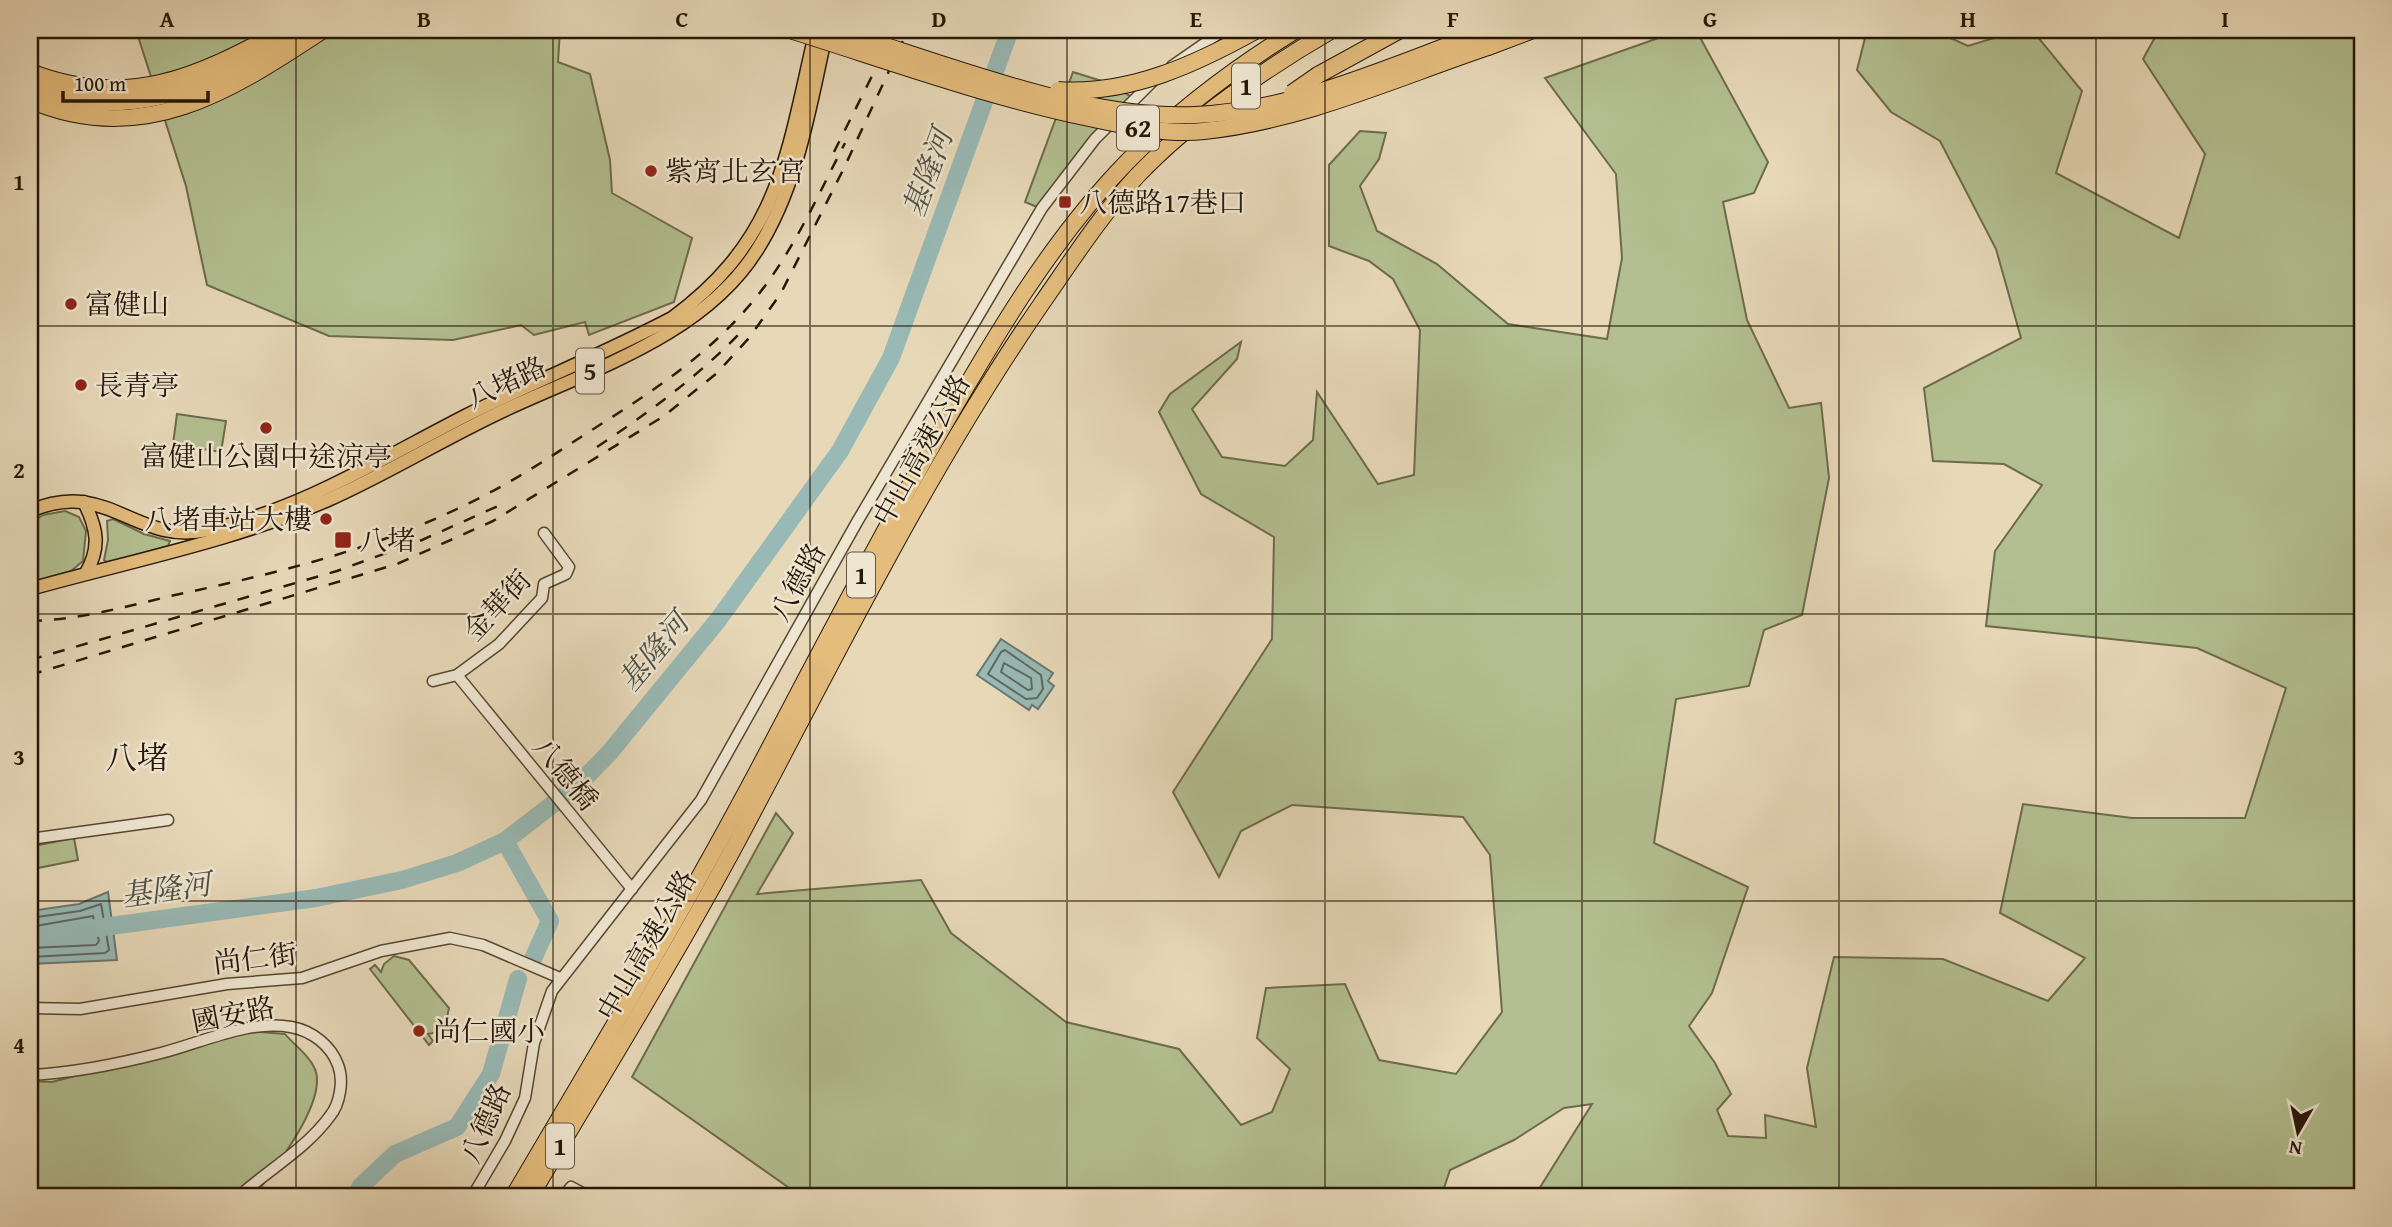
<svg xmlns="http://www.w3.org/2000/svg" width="2392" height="1227" viewBox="0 0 2392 1227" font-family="'Gentium Book Plus','Noto Serif TC',serif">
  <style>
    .green { fill: #b3bf90; stroke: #6c6b4c; stroke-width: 2 }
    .water { fill: #98b9b5; stroke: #6a786f; stroke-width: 2 }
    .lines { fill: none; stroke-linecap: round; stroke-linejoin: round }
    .shore { stroke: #5e685e; stroke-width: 2 }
    .river { stroke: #98b9b5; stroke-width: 18 }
    .minor-casing { stroke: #564733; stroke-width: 13 }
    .major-casing { stroke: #251707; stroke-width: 15 }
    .highway-casing { stroke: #251707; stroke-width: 18 }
    .minor { stroke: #efe6d1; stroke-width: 10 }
    .major { stroke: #e4bc7c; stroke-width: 12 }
    .highway { stroke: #e4bc7c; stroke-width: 16 }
    .rail { stroke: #251707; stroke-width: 2.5; stroke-dasharray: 12 12; stroke-linecap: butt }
    .highway-bridge-casing { stroke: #251707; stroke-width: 18; stroke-linecap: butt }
    .highway-bridge { stroke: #e4bc7c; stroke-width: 16 }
    .grid { fill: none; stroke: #251707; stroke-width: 2; stroke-opacity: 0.55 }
    .poi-dot { fill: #8f2418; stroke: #efe6d1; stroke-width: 2.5 }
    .labels { text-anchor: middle; stroke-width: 5; stroke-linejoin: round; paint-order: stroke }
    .shield { fill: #efe6d1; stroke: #625544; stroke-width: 2 }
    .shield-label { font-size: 26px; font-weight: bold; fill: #251707 }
    .poi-label { font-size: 28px; fill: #251707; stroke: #efe6d1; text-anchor: start }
    .street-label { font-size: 28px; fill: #251707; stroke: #efe6d1 }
    .water-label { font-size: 30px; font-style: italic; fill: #4d5044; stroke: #efe6d1 }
    .quarter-label { font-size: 32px; fill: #251707; stroke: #efe6d1 }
    .neatline { fill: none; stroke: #251707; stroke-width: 2.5 }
    .grid-label { font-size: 23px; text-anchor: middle; font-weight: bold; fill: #251707 }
  </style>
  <rect width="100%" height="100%" fill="#e7d8b8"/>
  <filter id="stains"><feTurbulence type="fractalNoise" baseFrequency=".00286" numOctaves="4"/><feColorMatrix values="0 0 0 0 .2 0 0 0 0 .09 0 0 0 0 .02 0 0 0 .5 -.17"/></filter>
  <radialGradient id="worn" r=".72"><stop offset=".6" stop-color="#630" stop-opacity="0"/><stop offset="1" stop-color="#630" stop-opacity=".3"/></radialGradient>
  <g class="green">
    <polygon points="136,30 560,30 558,62 590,74 610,160 612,193 692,238 674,302 589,335 585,322 534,335 521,325 453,340 329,336 207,285 186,186"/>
    <polygon points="1681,30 1696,30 1768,162 1754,193 1723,202 1747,320 1789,408 1821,403 1829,478 1802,615 1764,630 1749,686 1676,699 1654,843 1748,887 1712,993 1689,1026 1715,1063 1731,1094 1717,1110 1728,1136 1766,1138 1765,1115 1816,1127 1807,1068 1834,957 1943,959 2048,1001 2085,958 2000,913 2023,804 2132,818 2245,818 2286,688 2197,648 1986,626 1995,551 2042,485 2004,464 1933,461 1924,388 2021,338 1996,249 1940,141 1891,112 1857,70 1867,30 1933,30 1968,46 2020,30 2032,30 2082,91 2056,173 2179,238 2205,154 2143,59 2159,30 2362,30 2362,1197 1534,1197 1592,1104 1564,1108 1514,1140 1450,1170 1441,1197 802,1197 632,1077 776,813 793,833 757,894 921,880 951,933 1066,1022 1179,1049 1241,1125 1272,1112 1290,1069 1257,1038 1266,988 1345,984 1379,1060 1456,1074 1502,1012 1490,855 1463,817 1292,805 1241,831 1219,877 1173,792 1272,639 1274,537 1201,494 1159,412 1170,394 1241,342 1237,359 1192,409 1222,457 1285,466 1313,440 1317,392 1378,484 1414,475 1420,330 1393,279 1369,261 1329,246 1329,165 1360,131 1386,133 1379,159 1360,186 1377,231 1437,264 1508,324 1607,339 1622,258 1616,174 1545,78"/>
    <polygon points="1073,72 1105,82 1134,98 1037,207 1025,202"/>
    <polygon points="177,414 226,421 221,452 173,444"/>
    <polygon points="65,511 79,517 86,531 83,561 71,571 37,581 30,577 30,523 43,515"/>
    <polygon points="113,519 144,534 170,541 168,546 108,563 104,560 108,540 107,521"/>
    <polygon points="74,838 78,860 38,868 34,846"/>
    <polygon points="394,956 409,960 449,1008 444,1031 428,1034 433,1041 429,1045 370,969 375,965 381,972 384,964"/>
    <path d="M246 1031 285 1034C293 1044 309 1055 314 1067 331 1099 272 1171 254 1197H30V1081L52 1082Z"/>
  </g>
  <g class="water">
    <polygon points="1001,639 1053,673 1048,681 1054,686 1038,709 1032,705 1029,710 977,675"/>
    <polygon points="108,892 117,960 30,964 30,911 79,904"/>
  </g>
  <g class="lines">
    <g class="shore">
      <polygon points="1005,650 1041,675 1043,689 1037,698 1026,699 988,674 1001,652"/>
      <polygon points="1004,663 1031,678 1032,689 1028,690 1001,672"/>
      <polyline points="30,918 80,911 101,904 109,950 105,953 30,957"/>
      <polyline points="30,927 93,916 99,941 96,945 30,948"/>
    </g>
    <g class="river">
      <polyline points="505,841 550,921 533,959"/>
      <polyline points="89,929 316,898 402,880 457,863 505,841 579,784 610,752 718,620 840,451 891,358 1010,30"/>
      <polyline points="355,1197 361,1186 395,1154 457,1127 491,1074 518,979"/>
    </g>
    <g class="minor-casing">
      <g id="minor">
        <polyline points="1172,66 1224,30"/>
        <polyline points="457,675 632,889"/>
        <polyline points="433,681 457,675 499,644 542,598 544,584 566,574 569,567 544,533"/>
        <polyline points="30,839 168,820"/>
        <polyline points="30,1008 80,1009 227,984 302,978 381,951 450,938 483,945 560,978"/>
        <path d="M30 1075C74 1073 118 1064 161 1053 201 1043 250 1019 291 1027 313 1031 331 1046 338 1065 344 1080 340 1104 330 1116 306 1149 268 1170 238 1197"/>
        <polyline points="472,1197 505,1141 525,1098 534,1043 552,991 701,800 857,522 1042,208 1095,139 1154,80"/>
        <polyline points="563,1197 571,1187 590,1197"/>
      </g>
    </g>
    <g class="major-casing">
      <g id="major">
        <path d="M84 502C97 528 101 547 86 573"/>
        <path d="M30 511C108 477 134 546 208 530 300 510 381 459 465 416 533 382 604 354 672 318 781 238 787 153 816 30"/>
        <path d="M30 589C130 561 233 541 328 500 389 473 446 437 507 409 593 369 704 335 757 250 799 184 810 104 827 30"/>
      </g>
    </g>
    <g class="highway-casing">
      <g id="highway">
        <polyline points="1488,47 1533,30"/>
        <path d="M30 72C128 110 197 77 283 30"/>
        <polyline points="1318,75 1400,30"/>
        <path d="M30 87C117 124 214 89 288 40"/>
        <path d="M30 100C143 149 232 90 323 30"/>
        <path d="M513 1197C596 1056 681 915 758 770 817 658 875 546 937 437 992 341 1050 241 1127 162 1177 111 1236 67 1296 30"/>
        <path d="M530 1197C603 1073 680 950 747 823 840 648 929 467 1042 303 1072 260 1101 215 1137 176 1189 121 1266 68 1332 30"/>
      </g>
    </g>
    <use href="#minor" class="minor"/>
    <use href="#major" class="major"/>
    <use href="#highway" class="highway"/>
    <g class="rail">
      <polyline points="834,152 895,30"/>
      <path d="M597 447C648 413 696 378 739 334"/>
      <path d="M30 621C79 620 128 606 175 595 283 572 389 546 487 494 524 475 559 451 595 428 650 393 705 357 748 307 790 259 816 199 845 143"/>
      <polyline points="30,660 337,571 422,540 507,502"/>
      <polyline points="30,675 397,564 493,521 664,416 717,373 749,338 781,293 844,168 908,30"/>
    </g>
    <g class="highway-bridge-casing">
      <g id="highway-bridge">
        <path d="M790 30C889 61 988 97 1089 118 1127 126 1166 135 1204 131 1302 121 1396 78 1488 47"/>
        <path d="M836 30C944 63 1083 120 1195 115 1294 111 1392 65 1484 32"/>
        <path d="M1058 90C1130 95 1196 64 1257 30"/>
        <polyline points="1292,93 1318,75"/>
      </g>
    </g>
    <use href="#highway-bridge" class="highway-bridge"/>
  </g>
  <path class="grid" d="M296 30V1197M553 30V1197M810 30V1197M1067 30V1197M1325 30V1197M1582 30V1197M1839 30V1197M2096 30V1197M30 326H2362M30 614H2362M30 901H2362"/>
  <g class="poi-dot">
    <circle cx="651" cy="171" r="7"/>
    <rect x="1058" y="195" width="14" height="14" rx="3.5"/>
    <circle cx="71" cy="304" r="7"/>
    <circle cx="81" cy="385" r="7"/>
    <circle cx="266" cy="428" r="7"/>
    <circle cx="326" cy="519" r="7"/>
    <rect x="334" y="531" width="18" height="18" rx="3.5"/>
    <circle cx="419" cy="1031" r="7"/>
  </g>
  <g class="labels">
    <g class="shield">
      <rect x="1232" y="63.5" width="28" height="45" rx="5"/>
      <rect x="1117" y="105.5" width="42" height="45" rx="5"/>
      <rect x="576" y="348.5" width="28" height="45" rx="5"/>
      <rect x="847" y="552.5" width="28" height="45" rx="5"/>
      <rect x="546" y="1123.5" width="28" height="45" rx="5"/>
    </g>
    <g class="shield-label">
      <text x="1246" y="95">1</text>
      <text x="1138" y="137">62</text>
      <text x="590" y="380">5</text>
      <text x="861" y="584">1</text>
      <text x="560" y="1155">1</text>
    </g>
    <g class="poi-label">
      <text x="665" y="181">紫宵北玄宮</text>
      <text x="1079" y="212">八德路17巷口</text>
      <text x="85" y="314">富健山</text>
      <text x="95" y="395">長青亭</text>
      <text x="266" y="466" text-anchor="middle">富健山公園中途涼亭</text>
      <text x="312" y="529" text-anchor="end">八堵車站大樓</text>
      <text x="359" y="550">八堵</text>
      <text x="433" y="1041">尚仁國小</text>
    </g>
    <g class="street-label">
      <text transform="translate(506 382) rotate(-25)" y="10">八堵路</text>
      <text transform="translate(921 450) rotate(-61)" y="10">中山高速公路</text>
      <text transform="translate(797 582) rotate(-61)" y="10">八德路</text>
      <text transform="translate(497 605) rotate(-47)" y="10">金華街</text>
      <text transform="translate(566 773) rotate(51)" y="10">八德橋</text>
      <text transform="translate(646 945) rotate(-60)" y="10">中山高速公路</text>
      <text transform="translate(255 958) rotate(-7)" y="10">尚仁街</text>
      <text transform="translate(233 1014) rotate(-11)" y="10">國安路</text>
      <text transform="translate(485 1123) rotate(-66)" y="10">八德路</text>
    </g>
    <g class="water-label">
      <text transform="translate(928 173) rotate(-70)" y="10">基隆河</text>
      <text transform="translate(654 652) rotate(-50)" y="10">基隆河</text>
      <text transform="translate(166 890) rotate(-8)" y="10">基隆河</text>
    </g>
    <g class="quarter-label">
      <text x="137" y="769">八堵</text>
    </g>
  </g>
  <rect width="2392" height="1227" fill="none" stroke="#e7d8b8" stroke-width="77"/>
  <g transform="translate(2298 1132) rotate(189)" stroke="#efe6d1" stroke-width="5" paint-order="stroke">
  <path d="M0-5L12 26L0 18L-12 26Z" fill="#251707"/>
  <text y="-10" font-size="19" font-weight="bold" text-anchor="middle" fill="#251707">N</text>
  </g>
  <path d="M63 91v10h145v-10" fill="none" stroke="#251707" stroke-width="3.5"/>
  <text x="74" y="91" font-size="21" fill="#251707" stroke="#efe6d1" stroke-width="5" paint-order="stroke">100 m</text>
  <rect x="38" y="38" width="2316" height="1150" class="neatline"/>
  <g class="grid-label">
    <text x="167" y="27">A</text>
    <text x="424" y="27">B</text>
    <text x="682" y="27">C</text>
    <text x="939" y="27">D</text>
    <text x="1196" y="27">E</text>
    <text x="1453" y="27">F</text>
    <text x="1710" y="27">G</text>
    <text x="1968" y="27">H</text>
    <text x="2225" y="27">I</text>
    <text x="19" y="190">1</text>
    <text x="19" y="478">2</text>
    <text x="19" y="765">3</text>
    <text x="19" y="1053">4</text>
  </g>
  <rect width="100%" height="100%" filter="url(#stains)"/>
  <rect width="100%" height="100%" fill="url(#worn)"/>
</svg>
